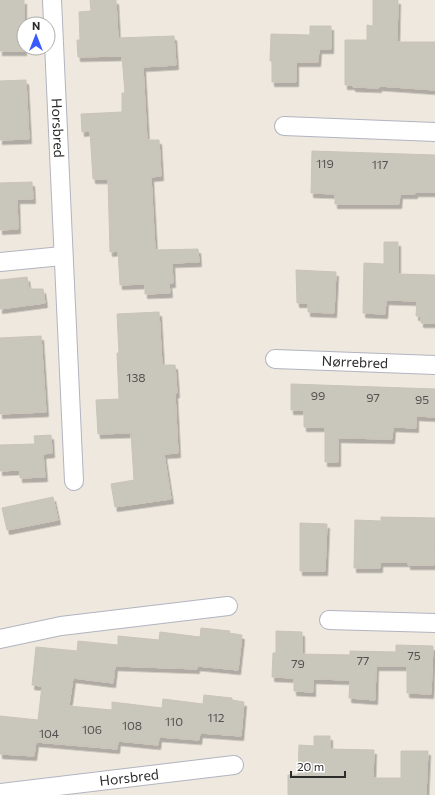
<svg xmlns="http://www.w3.org/2000/svg" width="435" height="795" viewBox="0 0 435 795" font-family="Commissioner,sans-serif">
  <style>
    .building { fill: #c9c6bc; stroke: #cac4b7; filter: url(#shadow) }
    .lines { fill: none; stroke-linecap: round; stroke-linejoin: round }
    .minor-casing { stroke: #b2b4c0; stroke-width: 20 }
    .minor { stroke: #fff; stroke-width: 18 }
    .labels { text-anchor: middle; stroke-width: 4; stroke-linejoin: round; paint-order: stroke }
    .number-label { font-size: 12px; fill: #535250 }
    .street-label { font-size: 14px; fill: #2c2c2c; stroke: #fff }
  </style>
  <defs>
    <filter id="shadow"><feDropShadow dx="2.5" dy="4.5" stdDeviation="0" flood-color="#0004"/></filter>
  </defs>
  <rect width="100%" height="100%" fill="#eee8de"/>
  <g class="building">
    <rect x="0" y="0" width="24" height="51"/>
    <polygon points="90,0 116,0 118,38 174,36 176,65 143,67 147,140 159,140 161,176 151,177 155,250 198,249 199,262 172,263 173,283 169,283 170,293 145,294 145,284 120,285 118,251 110,252 108,179 93,179 90,131 82,132 81,114 122,112 122,93 125,93 122,56 78,57 77,40 80,40 79,12 91,11"/>
    <polygon points="373,0 398,0 397,42 435,42 435,90 379,86 379,88 353,87 353,85 345,85 345,40 367,40 367,25 373,26"/>
    <polygon points="310,26 331,26 331,49 319,49 318,62 296,62 296,82 272,82 272,61 270,61 271,34 310,35"/>
    <polygon points="26,80 29,139 0,140 0,81"/>
    <polygon points="312,151 435,155 435,192 415,192 415,194 400,194 399,204 335,204 335,194 311,193"/>
    <polygon points="32,182 33,199 17,199 18,229 0,230 0,183"/>
    <polygon points="384,242 398,242 398,274 435,275 435,323 421,323 421,316 416,316 417,301 386,300 385,314 363,313 364,263 384,264"/>
    <polygon points="296,270 336,272 334,313 308,312 308,303 297,303"/>
    <polygon points="27,277 29,289 43,289 45,303 0,309 0,280"/>
    <polygon points="159,312 162,365 175,365 177,393 175,394 178,453 164,454 171,499 115,507 111,484 134,480 131,433 98,434 96,400 119,399 117,353 119,353 117,314"/>
    <polygon points="41,336 46,412 0,414 0,338"/>
    <polygon points="291,384 435,389 435,417 416,416 416,428 393,427 392,439 338,438 338,462 325,462 325,427 304,427 304,410 291,410"/>
    <polygon points="51,435 52,453 43,454 45,477 20,478 20,470 0,471 0,445 35,444 34,436"/>
    <polygon points="53,497 58,520 7,530 2,508"/>
    <polygon points="381,517 435,518 434,565 408,565 408,562 380,562 380,568 354,568 355,520 381,521"/>
    <polygon points="300,523 327,524 325,571 300,571"/>
    <polygon points="201,628 230,631 229,633 242,635 238,670 197,666 197,669 115,666 113,683 73,678 69,706 112,710 112,702 162,708 163,699 203,704 204,695 232,698 232,700 244,702 241,736 200,733 199,740 159,737 158,745 118,741 117,749 36,742 34,756 0,754 0,716 38,720 42,686 32,685 36,647 77,651 78,641 118,645 118,636 159,640 160,632 200,637"/>
    <polygon points="276,631 302,632 302,654 350,655 350,651 396,652 396,645 433,646 431,694 407,693 407,666 376,666 375,700 349,698 350,680 313,679 313,692 294,691 294,678 272,677 273,653 276,653"/>
    <polygon points="314,736 330,736 330,749 374,750 373,778 401,778 401,751 428,751 426,795 288,795 288,775 298,775 299,745 314,746"/>
  </g>
  <g class="lines">
    <g class="minor-casing">
      <g id="minor">
        <path id="s1" d="M52 0 74 481"/>
        <polyline points="284,126 435,132"/>
        <polyline points="0,262 62,256"/>
        <path id="s2" d="M275 359 435 365"/>
        <polyline points="329,620 435,623"/>
        <polyline points="0,639 61,626 228,606"/>
        <path id="s3" d="M0 793 234 765"/>
      </g>
    </g>
    <use href="#minor" class="minor"/>
  </g>
  <g class="labels">
    <g class="number-label">
      <text x="325" y="168">119</text>
      <text x="380" y="169">117</text>
      <text x="136" y="382">138</text>
      <text x="318" y="400">99</text>
      <text x="373" y="402">97</text>
      <text x="422" y="404">95</text>
      <text x="414" y="660">75</text>
      <text x="363" y="665">77</text>
      <text x="298" y="668">79</text>
      <text x="216" y="722">112</text>
      <text x="174" y="726">110</text>
      <text x="132" y="730">108</text>
      <text x="92" y="734">106</text>
      <text x="49" y="738">104</text>
    </g>
    <g class="street-label">
      <text dy="5" stroke="none"><textPath href="#s1" startOffset="128">Horsbred</textPath></text>
      <text dy="5" stroke="none"><textPath href="#s2" startOffset="80">Nørrebred</textPath></text>
      <text dy="5" stroke="none"><textPath href="#s3" startOffset="130">Horsbred</textPath></text>
    </g>
  </g>
  <g transform="translate(36 36)"><circle r="19" fill="#ffffff" stroke="#ababab"/>
  <path d="M0-3L7 15L0 10L-7 15Z" fill="#3a5aff"/>
  <text y="-6" font-size="11" font-weight="bold" text-anchor="middle" fill="#2c2c2c">N</text>
  </g>
  <path d="M291 771v6h54v-6" fill="none" stroke="#2c2c2c" stroke-width="2"/>
  <text x="297" y="771" font-size="12" fill="#2c2c2c" stroke="#ffffff" stroke-width="3" paint-order="stroke">20 m</text>
</svg>
